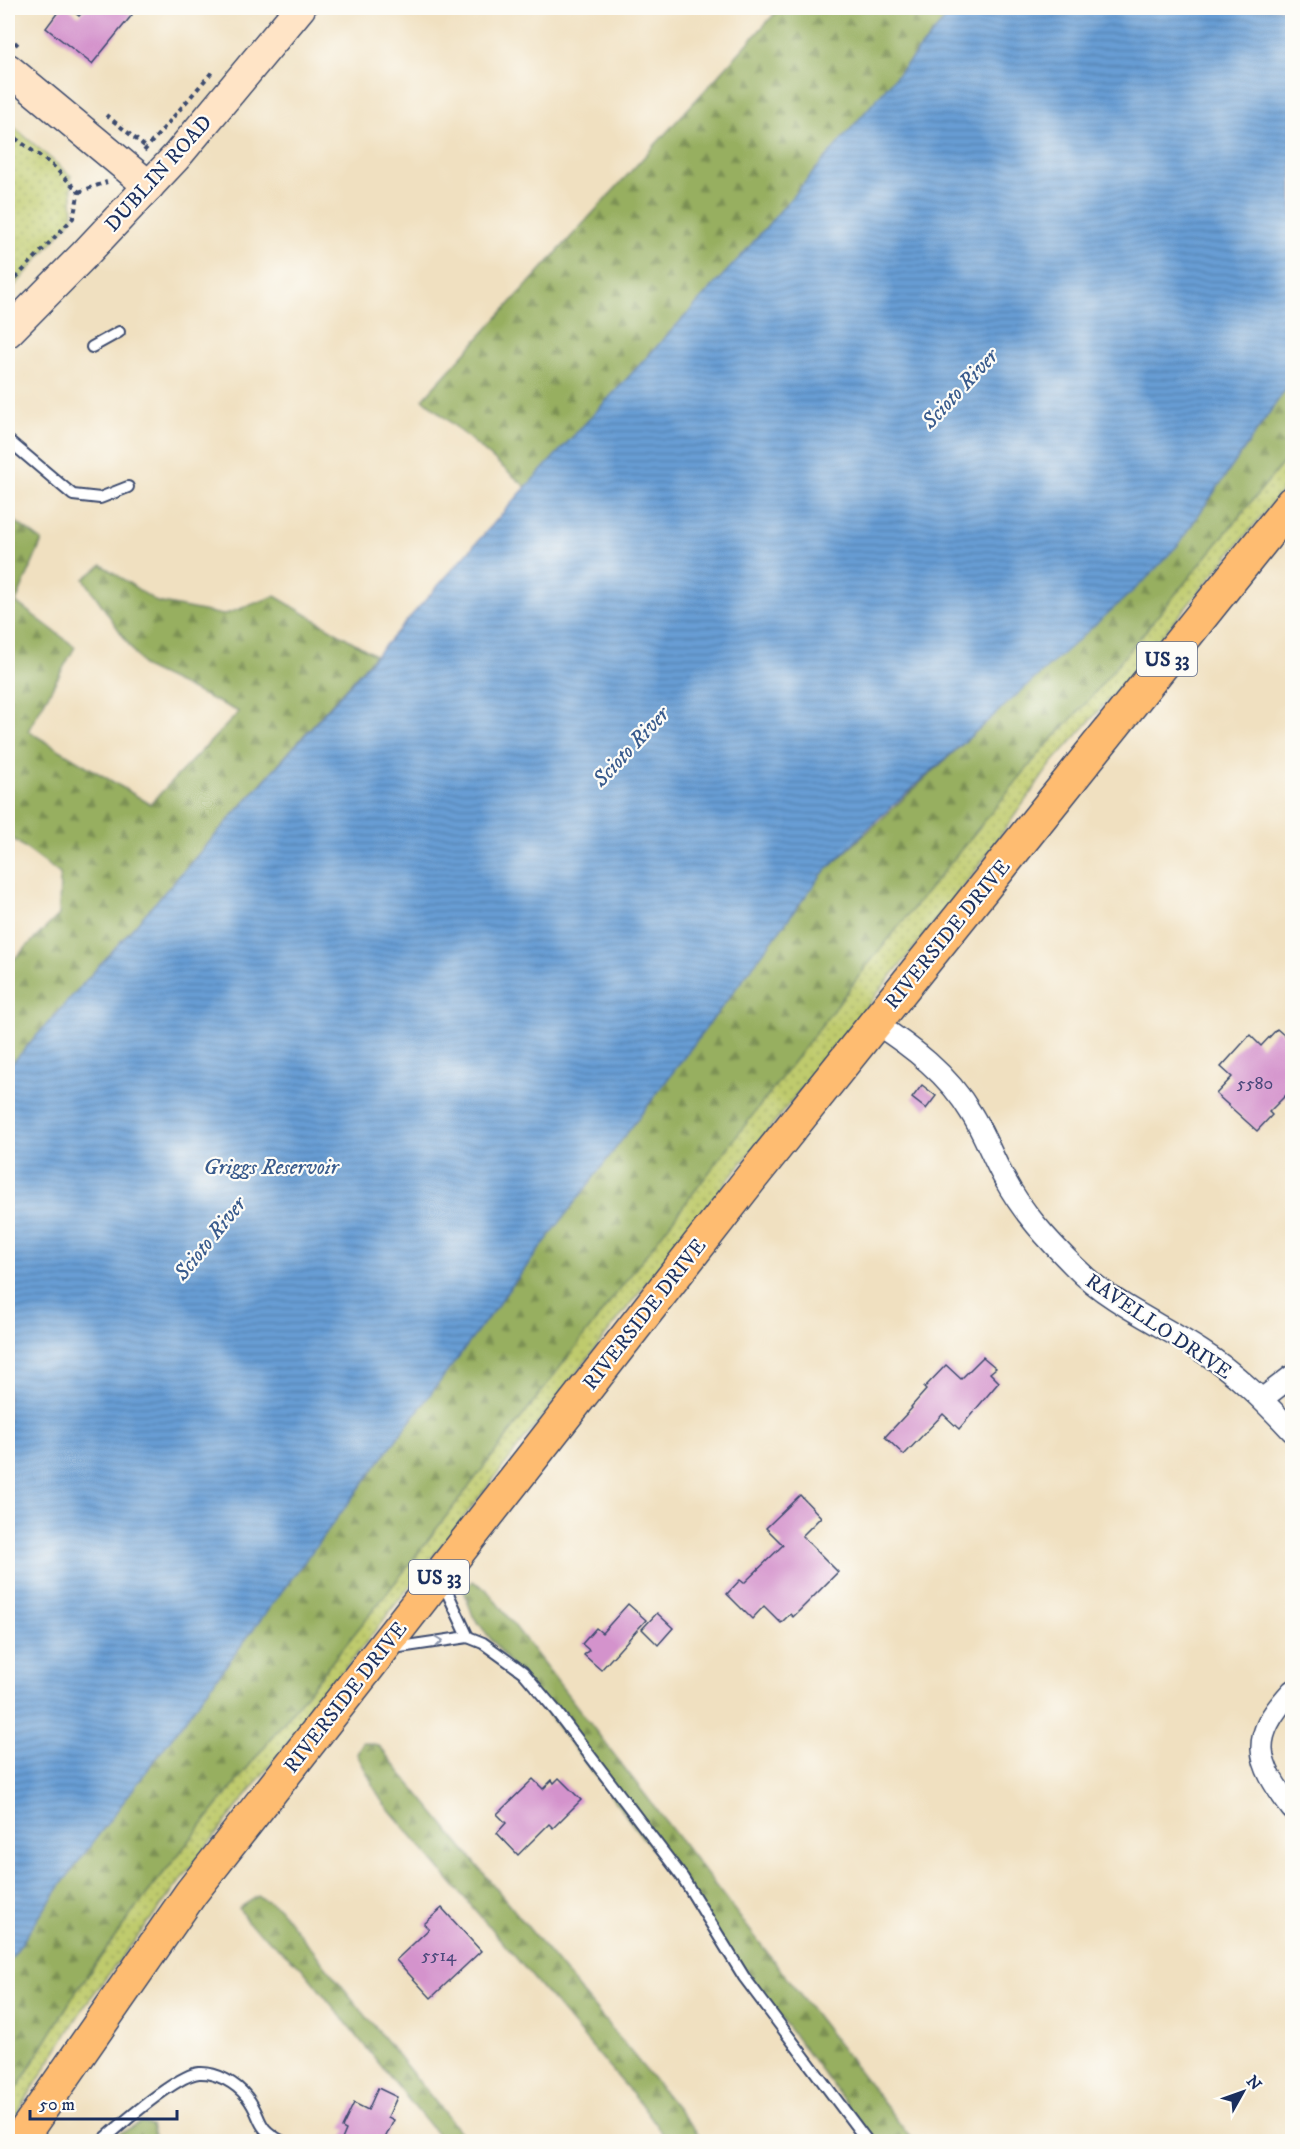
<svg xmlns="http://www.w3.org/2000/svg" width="1300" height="2149" viewBox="0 0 1300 2149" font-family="'IM FELL DW Pica',serif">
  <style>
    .green { fill: url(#green-dots); stroke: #6d7d66; stroke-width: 1.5 }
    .forest { fill: url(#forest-firs); stroke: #596f5f; stroke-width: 1.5 }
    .water { fill: url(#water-rules); stroke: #416699; stroke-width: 1.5 }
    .building { fill: #d493cc }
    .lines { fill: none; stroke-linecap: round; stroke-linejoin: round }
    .lane-casing { stroke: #3b4a6d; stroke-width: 14 }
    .street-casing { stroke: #3b4a6d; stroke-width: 24 }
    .secondary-casing { stroke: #3b4a6d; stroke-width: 33 }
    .primary-casing { stroke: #3b4a6d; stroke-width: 36 }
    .path { stroke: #3b4a6d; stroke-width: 4; stroke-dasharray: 4.5 4.5; stroke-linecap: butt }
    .lane { stroke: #fff; stroke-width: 10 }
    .street { stroke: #fff; stroke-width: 21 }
    .secondary { stroke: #ffe4c6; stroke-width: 30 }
    .primary { stroke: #febc71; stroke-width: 33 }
    .oneway { stroke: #8d97ae }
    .labels { text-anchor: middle; stroke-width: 4.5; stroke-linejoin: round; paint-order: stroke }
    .number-label { font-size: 18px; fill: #49487a }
    .shield { fill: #fdfcf7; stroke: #5f6c8c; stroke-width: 1.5 }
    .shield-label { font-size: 20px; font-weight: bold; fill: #1b2f5e }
    .street-label { font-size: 21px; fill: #1b2f5e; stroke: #fdfcf7 }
    .water-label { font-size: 22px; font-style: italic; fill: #395b8d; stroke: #fdfcf7 }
  </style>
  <defs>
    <pattern id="green-dots" width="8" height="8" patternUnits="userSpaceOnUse" patternTransform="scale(1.5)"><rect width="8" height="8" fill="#bfcb6d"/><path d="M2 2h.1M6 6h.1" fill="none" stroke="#9aa55d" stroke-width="1.8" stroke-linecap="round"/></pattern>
    <pattern id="forest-firs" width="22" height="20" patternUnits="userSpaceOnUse" patternTransform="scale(1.5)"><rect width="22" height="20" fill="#97af60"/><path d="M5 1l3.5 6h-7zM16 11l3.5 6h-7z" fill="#7a8f52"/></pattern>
    <pattern id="water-rules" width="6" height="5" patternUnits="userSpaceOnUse" patternTransform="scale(1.5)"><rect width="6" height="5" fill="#679dd4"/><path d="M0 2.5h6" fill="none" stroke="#5480af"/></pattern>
  </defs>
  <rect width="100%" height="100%" fill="#fdfcf7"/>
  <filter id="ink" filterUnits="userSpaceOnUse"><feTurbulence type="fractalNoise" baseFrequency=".0167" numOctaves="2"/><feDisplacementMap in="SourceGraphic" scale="12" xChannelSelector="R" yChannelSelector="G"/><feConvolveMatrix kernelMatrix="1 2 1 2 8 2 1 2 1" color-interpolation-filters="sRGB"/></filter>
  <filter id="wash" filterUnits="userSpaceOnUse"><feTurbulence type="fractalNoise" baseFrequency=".008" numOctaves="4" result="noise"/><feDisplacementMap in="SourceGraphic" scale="24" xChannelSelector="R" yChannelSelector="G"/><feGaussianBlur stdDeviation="1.35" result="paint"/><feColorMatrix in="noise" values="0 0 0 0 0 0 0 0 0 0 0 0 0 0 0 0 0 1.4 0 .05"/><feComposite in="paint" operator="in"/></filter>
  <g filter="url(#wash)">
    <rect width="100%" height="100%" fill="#f0e0c0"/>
    <g class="green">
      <polygon points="8,122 71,176 73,218 8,294"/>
      <polygon points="1292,452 1292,479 1121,686 1052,763 973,874 688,1230 224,1824 85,2005 8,2128 8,2103 77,1990 135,1909 405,1570 869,963 1042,750 1087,702"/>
    </g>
    <g class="forest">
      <polygon points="780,8 955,8 743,254 526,487 423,399"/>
      <polygon points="1292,380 1292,452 1087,702 1042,750 869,963 405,1570 135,1909 77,1990 8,2103 8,1963 60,1886 822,874 1177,546"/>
      <polygon points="8,516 42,541 16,602 75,647 28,731 150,804 239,712 144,667 84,579 102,565 157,602 223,615 275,596 375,655 8,1068 8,965 59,915 60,874 8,835"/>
      <polygon points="472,1581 486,1589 913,2141 875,2141 473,1616 464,1591"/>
      <polygon points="363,1742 378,1745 704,2141 668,2141 640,2103 381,1800 357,1754"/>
      <polygon points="258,1896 278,1907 467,2141 442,2141 300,1966 248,1923 239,1908"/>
      <polygon points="141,2122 152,2125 155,2135 147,2141 104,2142"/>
    </g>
    <polygon class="water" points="955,8 1292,8 1292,380 1177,546 1144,581 878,819 822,874 60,1886 8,1963 8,1068 526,487 743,254"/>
    <g id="blocks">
      <g class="building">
        <polygon points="61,8 68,8 79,16 86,8 123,8 132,15 92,64 46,28"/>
        <polygon points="1277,1029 1293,1043 1293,1088 1269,1112 1272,1115 1257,1131 1216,1094 1232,1077 1221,1067 1250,1035 1261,1046"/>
        <polygon points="922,1085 936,1096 926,1109 912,1098"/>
        <polygon points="983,1357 996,1368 990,1373 999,1382 959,1429 943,1414 904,1455 885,1437 912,1408 911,1407 926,1390 924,1388 946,1365 961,1379"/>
        <polygon points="800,1495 821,1517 802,1536 838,1572 793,1617 790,1614 781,1623 764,1606 752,1619 727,1594 740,1580 744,1583 783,1545 766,1528"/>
        <polygon points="628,1604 646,1620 601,1670 584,1655 589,1650 582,1644 596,1628 602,1633"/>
        <polygon points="657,1613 673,1628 658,1645 642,1629"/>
        <polygon points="559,1778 581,1800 553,1828 549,1824 518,1855 497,1833 506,1823 497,1814 533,1779 543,1789 552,1780 554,1783"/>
        <polygon points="442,1908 481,1951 431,1998 396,1960 429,1929 424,1924"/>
        <polygon points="378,2088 397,2097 388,2117 394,2120 383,2142 341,2142 346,2130 342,2128 354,2103 368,2110"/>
      </g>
    </g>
  </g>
  <g filter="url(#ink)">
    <use href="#blocks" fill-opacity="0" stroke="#3b4a6d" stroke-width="1.5"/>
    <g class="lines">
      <g class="lane-casing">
        <g id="lane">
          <polyline points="92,347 119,332"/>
          <polyline points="8,440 73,495 100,498 128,487"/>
          <polyline points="468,1637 483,1643 523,1672 556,1711 683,1878 744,1977 868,2142"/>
          <polyline points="393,1648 468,1637 442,1581"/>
          <path d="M101 2142C119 2126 176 2075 199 2073 216 2072 236 2083 247 2097 264 2119 253 2126 283 2142"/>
        </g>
      </g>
      <g class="street-casing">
        <g id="street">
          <path d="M875 1023C912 1047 948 1074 971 1113 984 1133 992 1157 1004 1178 1022 1212 1048 1240 1075 1267 1110 1303 1159 1323 1200 1350 1235 1372 1265 1402 1292 1431"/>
          <polyline points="1262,1399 1292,1376"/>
          <path d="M1292 1691C1249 1738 1255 1760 1292 1809"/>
        </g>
      </g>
      <g class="secondary-casing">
        <g id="secondary">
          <polyline points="8,69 149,186"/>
          <polyline points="8,332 84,255 176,157 300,8"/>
        </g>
      </g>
      <g class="primary-casing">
        <polyline id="primary" points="18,2142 191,1893 751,1178 1292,503"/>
      </g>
      <g class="path">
        <polyline points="8,36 20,47"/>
        <polyline points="106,115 147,148"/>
        <polyline points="8,133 52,165 79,192 73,218 8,286"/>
        <polyline points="144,151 212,72"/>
        <polyline points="79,192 107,182"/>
      </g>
      <use href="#lane" class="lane"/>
      <use href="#street" class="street"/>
      <use href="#secondary" class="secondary"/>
      <use href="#primary" class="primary"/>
    </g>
    <defs><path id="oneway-chevron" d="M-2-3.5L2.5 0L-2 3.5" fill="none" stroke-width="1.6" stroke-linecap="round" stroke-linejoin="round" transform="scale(1.5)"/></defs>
    <use class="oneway" href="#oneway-chevron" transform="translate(439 1641) rotate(-8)"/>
  </g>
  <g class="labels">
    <g class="number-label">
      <text x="1255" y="1089">5580</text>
      <text x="439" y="1961">5514</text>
    </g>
    <g class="shield">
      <rect x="1137" y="642" width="60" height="34" rx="4.5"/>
      <rect x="409" y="1560" width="60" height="34" rx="4.5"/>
    </g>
    <g class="shield-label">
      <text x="1167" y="666">US 33</text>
      <text x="439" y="1584">US 33</text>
    </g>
    <g class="street-label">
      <text transform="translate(158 173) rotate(-48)" y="7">DUBLIN ROAD</text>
      <text transform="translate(947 934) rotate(-51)" y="7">RIVERSIDE DRIVE</text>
      <text transform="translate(644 1314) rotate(-52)" y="7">RIVERSIDE DRIVE</text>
      <text transform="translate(1159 1326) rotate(34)" y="7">RAVELLO DRIVE</text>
      <text transform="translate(345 1697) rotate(-52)" y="7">RIVERSIDE DRIVE</text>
    </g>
    <g class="water-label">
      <text transform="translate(959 388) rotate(-47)" y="8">Scioto River</text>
      <text transform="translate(630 746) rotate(-47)" y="8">Scioto River</text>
      <text x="271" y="1174">Griggs Reservoir</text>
      <text transform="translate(209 1238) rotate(-51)" y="8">Scioto River</text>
    </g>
  </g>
  <rect width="1300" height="2149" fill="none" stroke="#fdfcf7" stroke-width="30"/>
  <g transform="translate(1243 2092) rotate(50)" stroke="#fdfcf7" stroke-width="4.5" paint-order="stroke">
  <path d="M0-4.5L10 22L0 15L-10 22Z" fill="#1b2f5e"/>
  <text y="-9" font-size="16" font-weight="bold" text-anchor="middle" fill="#1b2f5e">N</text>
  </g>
  <path d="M30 2110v9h147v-9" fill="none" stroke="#1b2f5e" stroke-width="3"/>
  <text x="39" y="2110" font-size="18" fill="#1b2f5e" stroke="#fdfcf7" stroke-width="4.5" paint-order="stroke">50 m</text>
</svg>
